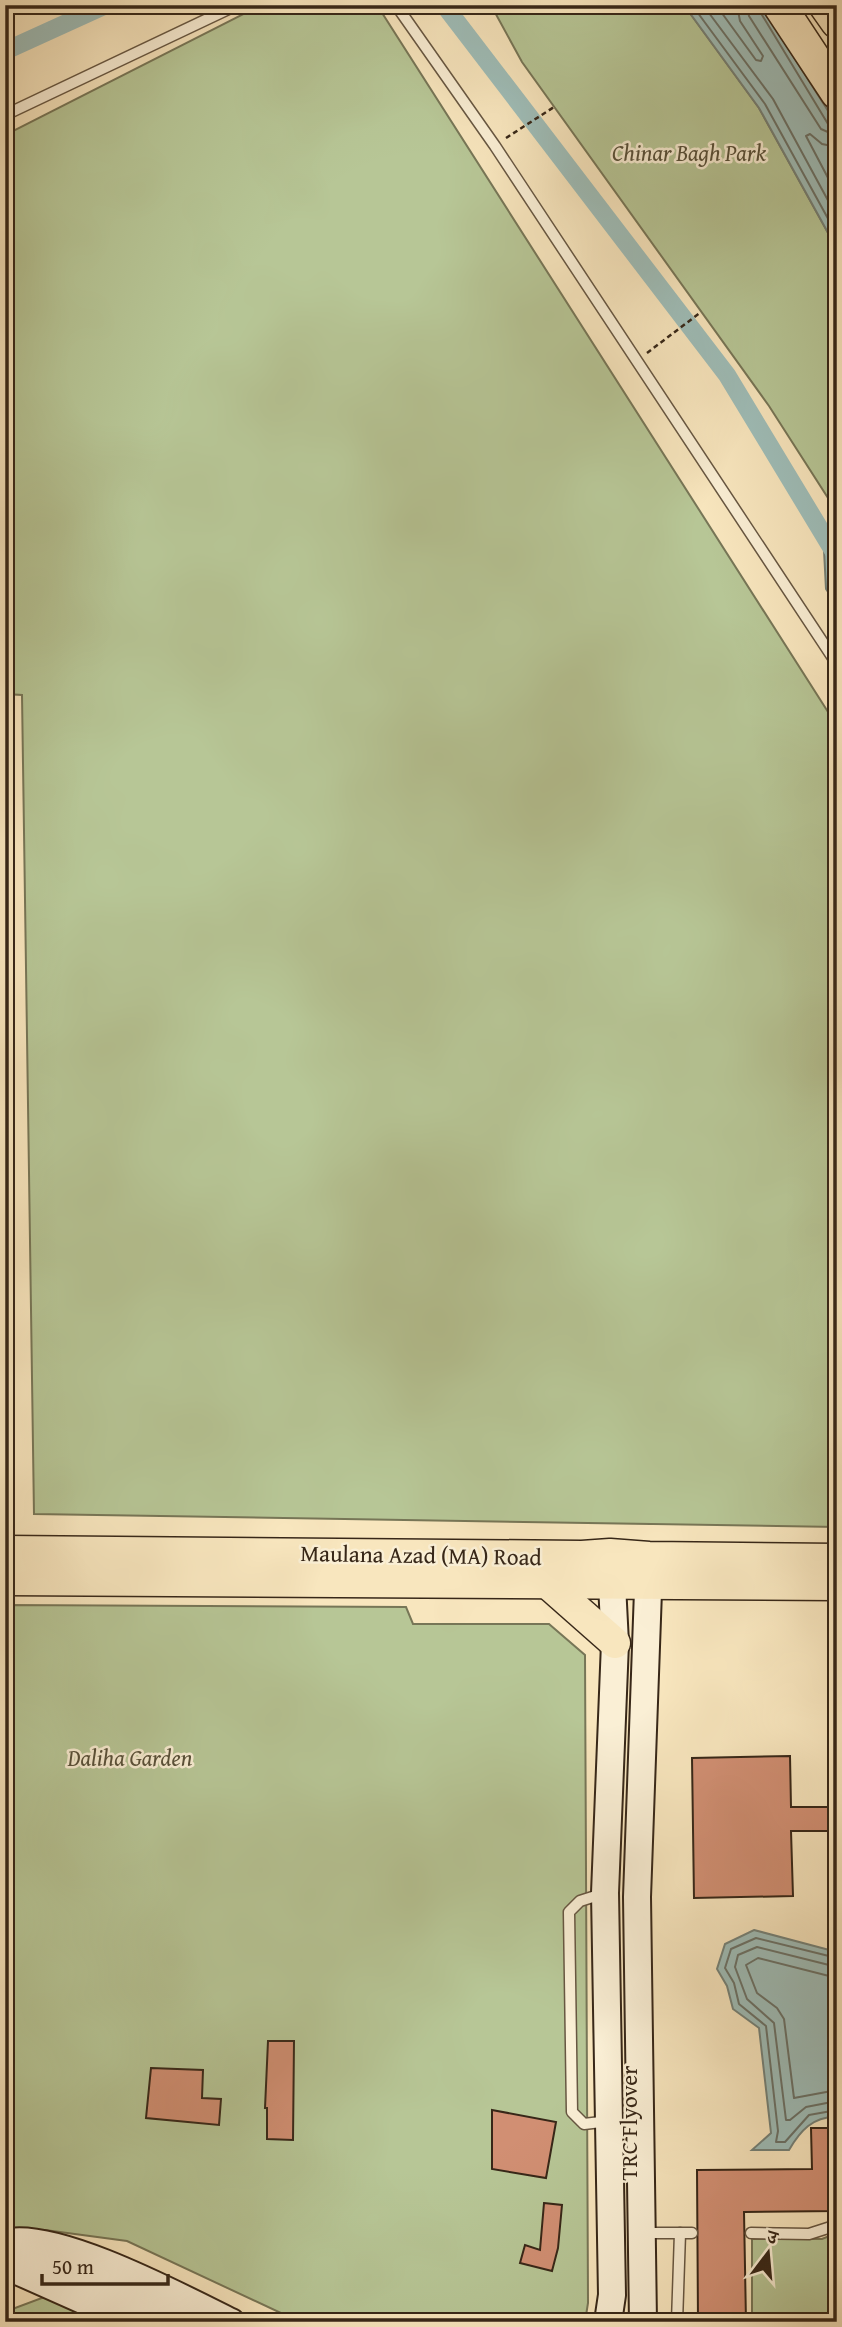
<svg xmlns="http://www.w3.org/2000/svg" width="842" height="2327" viewBox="0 0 842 2327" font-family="'Gentium Book Plus','Noto Serif Devanagari',serif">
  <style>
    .green { fill: #b7c696; stroke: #777657; stroke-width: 2 }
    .water { fill: #9fbeb9; stroke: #758279; stroke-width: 2 }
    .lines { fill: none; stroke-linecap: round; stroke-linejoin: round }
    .shore { stroke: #6b7268; stroke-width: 2 }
    .canal { stroke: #9fbeb9; stroke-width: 18 }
    .building { fill: #d18f73; stroke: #372718; stroke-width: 2 }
    .service-casing { stroke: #675742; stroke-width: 13 }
    .secondary-casing { stroke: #372718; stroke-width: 30 }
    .primary-casing { stroke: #372718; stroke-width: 33 }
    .trunk-casing { stroke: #372718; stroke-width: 35 }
    .path { stroke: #372718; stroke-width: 2.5; stroke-dasharray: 5 3.5; stroke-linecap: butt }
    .service { stroke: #faefd5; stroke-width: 10 }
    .secondary { stroke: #faefd5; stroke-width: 26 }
    .primary { stroke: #f8e6be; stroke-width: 30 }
    .trunk { stroke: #f8e6be; stroke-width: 32 }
    .labels { text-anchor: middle; stroke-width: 5; stroke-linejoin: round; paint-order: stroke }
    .park-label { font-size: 23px; font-style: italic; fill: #574f38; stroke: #faefd5 }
    .street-label { font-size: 23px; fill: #372718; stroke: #faefd5 }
  </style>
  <rect width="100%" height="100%" fill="#f8e6be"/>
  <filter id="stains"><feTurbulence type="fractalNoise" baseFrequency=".00286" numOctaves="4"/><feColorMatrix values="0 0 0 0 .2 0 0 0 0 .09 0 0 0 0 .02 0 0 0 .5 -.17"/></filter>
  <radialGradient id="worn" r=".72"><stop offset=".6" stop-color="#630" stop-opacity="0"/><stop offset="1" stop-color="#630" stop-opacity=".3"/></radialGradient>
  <g class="green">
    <polygon points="261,5 377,5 837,726 837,1527 34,1514 22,695 5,694 5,135"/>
    <polygon points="495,5 684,5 759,108 837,249 837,512 769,406 522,62 492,7"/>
    <polygon points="5,1605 406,1607 413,1624 549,1624 585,1655 588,2303 585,2322 300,2322 127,2241 45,2230 5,2229"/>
    <polygon points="837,2233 837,2322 752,2322 752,2239 822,2239"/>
    <polygon points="55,2293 123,2322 5,2322 7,2311"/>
  </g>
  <g class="water">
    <polygon points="684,5 761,5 837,125 837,249 759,108"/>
    <polygon points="835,540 837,541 837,605 826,589 824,550"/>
    <path d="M754 1930 837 1952V2117C813 2116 800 2131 789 2150H752L771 2133 759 2028 733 2009 727 1986 717 1969 725 1944Z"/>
  </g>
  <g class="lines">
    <g class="shore">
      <polyline points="692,5 765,104 837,235"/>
      <polyline points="703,5 773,99 837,217"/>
      <polyline points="716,5 756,60 761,61 763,56 740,21 737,5"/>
      <polyline points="747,5 749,16 821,129 837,136"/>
      <polyline points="756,5 828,124 837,128"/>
      <polyline points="837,147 822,144 810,134 806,136 837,195"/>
      <polyline points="837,1958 756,1938 731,1949 725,1968 734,1983 739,2004 766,2026 778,2131 776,2142 785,2142 809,2115 837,2110"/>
      <polyline points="837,1967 757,1947 738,1955 735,1967 747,1999 774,2023 786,2120 790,2120 806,2107 837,2101"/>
      <polyline points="837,1978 758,1958 746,1965 757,1993 777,2008 784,2019 794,2098 837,2090"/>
    </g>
    <g class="canal">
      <polyline points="444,5 727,375 837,557"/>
      <polyline points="5,51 106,5"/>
    </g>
  </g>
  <g class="building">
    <polygon points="790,1756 791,1807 837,1807 837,1831 791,1831 793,1896 694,1898 692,1758"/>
    <polygon points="268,2041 294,2041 293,2140 267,2139 267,2108 265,2108"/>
    <polygon points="151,2068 203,2070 202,2098 221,2099 219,2125 146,2118"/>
    <polygon points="492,2110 556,2122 546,2178 492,2169"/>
    <polygon points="811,2128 837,2128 837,2211 744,2212 746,2322 698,2322 697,2170 812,2169"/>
    <polygon points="544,2203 562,2205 558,2248 552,2271 520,2263 525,2245 540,2250"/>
  </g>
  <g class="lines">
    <g class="service-casing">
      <g id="service">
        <polyline points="396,5 495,146 837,664"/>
        <polyline points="5,115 237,5"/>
        <polyline points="605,1893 580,1901 569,1912 572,2112 584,2124 609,2121"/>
        <polyline points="643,2233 692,2233"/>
        <polyline points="751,2233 809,2234 837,2225"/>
        <polyline points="677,2322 680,2233"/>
      </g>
    </g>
    <g class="secondary-casing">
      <g id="secondary">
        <path d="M5 2243C53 2229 184 2299 231 2322"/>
        <polyline points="7,2253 63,2270 177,2322"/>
        <polyline points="15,2270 132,2322"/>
        <polyline points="608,2322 612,2295 605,1893 615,1643 611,1565"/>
        <polyline points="643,2322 637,1897 649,1563"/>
      </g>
    </g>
    <g class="primary-casing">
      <g id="primary">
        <polyline points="5,1551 582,1556 610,1554 649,1557 837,1559"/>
        <polyline points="5,1580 837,1585"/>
        <polyline points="547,1583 615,1643"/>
      </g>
    </g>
    <g class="trunk-casing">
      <g id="trunk">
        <polyline points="779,5 837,93"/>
        <polyline points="825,5 837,22"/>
      </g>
    </g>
    <g class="path">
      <polyline points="5,14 26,5"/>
      <polyline points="506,138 554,107"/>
      <polyline points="647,353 701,312"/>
      <polyline points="5,1639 5,1641"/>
      <polyline points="5,1701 9,1715 5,1732"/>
    </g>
    <use href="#service" class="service"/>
    <use href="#secondary" class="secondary"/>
    <use href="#primary" class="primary"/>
    <use href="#trunk" class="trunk"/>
  </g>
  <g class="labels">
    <g class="park-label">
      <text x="689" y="161">Chinar Bagh Park</text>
      <text x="130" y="1766">Daliha Garden</text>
    </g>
    <g class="street-label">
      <text transform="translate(421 1555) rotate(1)" y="8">Maulana Azad (MA) Road</text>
      <text transform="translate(629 2123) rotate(-90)" y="8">TRC Flyover</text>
    </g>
  </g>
  <rect width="842" height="2327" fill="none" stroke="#f8e6be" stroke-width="28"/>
  <rect x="7" y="7" width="828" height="2313" fill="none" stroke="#372718" stroke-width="3.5"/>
  <rect x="14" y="14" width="814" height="2299" fill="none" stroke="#372718" stroke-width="2"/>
  <g transform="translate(768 2253) rotate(16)" stroke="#faefd5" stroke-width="5" paint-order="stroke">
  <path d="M0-5L12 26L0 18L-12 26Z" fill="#372718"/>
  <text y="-10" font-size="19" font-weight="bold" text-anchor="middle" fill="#372718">उ</text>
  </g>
  <path d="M42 2274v10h126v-10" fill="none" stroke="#372718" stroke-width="3.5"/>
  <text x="52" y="2274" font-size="21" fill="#372718" stroke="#faefd5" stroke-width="5" paint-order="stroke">50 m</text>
  <rect width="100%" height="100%" filter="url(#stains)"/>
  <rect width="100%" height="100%" fill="url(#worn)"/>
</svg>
